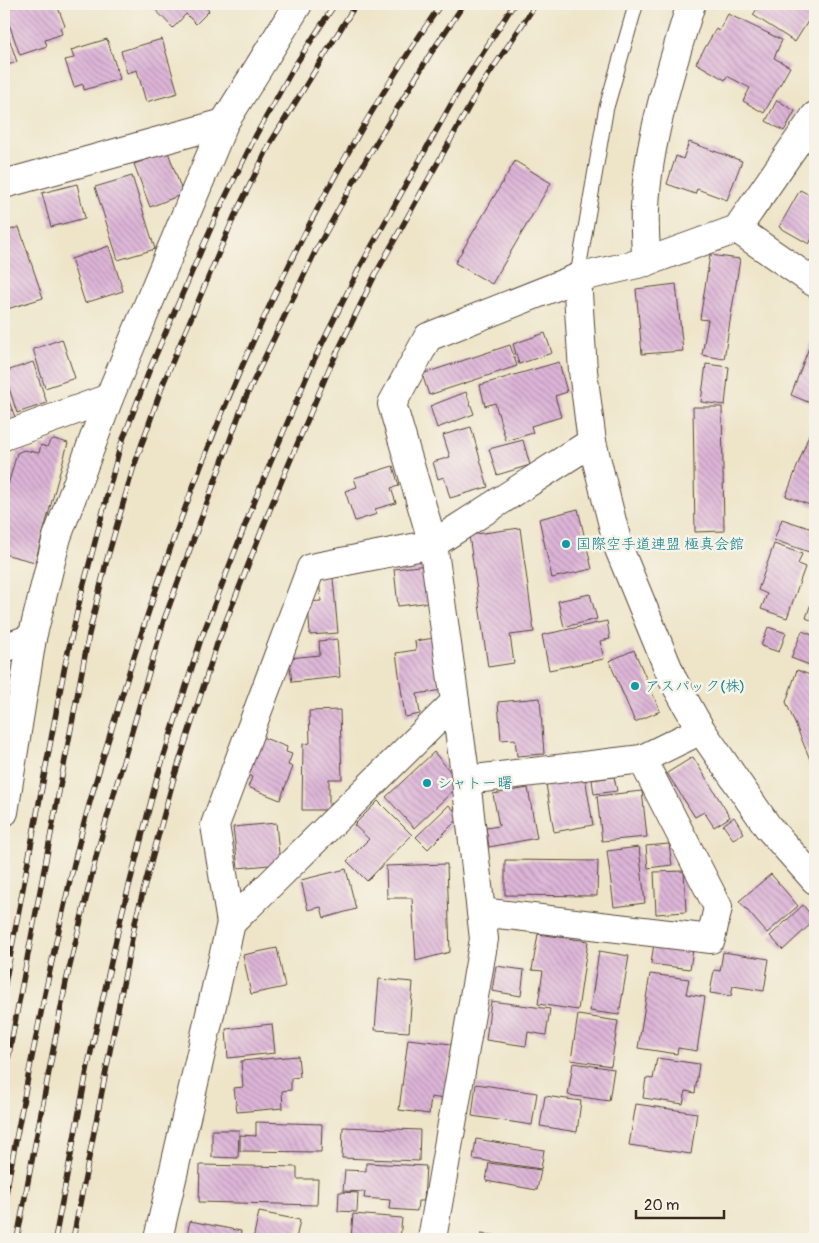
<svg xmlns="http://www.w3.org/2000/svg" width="819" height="1243" viewBox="0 0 819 1243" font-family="Pangolin,'Klee One',sans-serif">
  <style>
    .building { fill: url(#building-back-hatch) }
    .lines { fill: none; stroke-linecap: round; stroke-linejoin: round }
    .service-casing { stroke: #564638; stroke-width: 16 }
    .minor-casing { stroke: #564638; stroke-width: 30 }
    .service { stroke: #fff; stroke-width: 14 }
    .minor { stroke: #fff; stroke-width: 28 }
    .rail-casing { stroke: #3b2a1e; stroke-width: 5.5 }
    .rail { stroke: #f7f3e8; stroke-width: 4; stroke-dasharray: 11; stroke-linecap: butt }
    .culture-dot { fill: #0f9aa8; stroke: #f7f3e8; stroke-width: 2 }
    .labels { text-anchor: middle; stroke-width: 5; stroke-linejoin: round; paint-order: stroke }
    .culture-label { font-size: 15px; fill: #0d838f; stroke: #f7f3e8; text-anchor: start }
  </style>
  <defs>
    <pattern id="building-back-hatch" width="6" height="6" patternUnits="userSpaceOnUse" patternTransform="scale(1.25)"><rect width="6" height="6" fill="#ddb5d8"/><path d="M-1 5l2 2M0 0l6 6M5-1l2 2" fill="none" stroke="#b493af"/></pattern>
  </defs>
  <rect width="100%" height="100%" fill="#f7f3e8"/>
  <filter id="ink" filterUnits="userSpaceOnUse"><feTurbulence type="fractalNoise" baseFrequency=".02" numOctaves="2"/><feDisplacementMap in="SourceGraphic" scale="10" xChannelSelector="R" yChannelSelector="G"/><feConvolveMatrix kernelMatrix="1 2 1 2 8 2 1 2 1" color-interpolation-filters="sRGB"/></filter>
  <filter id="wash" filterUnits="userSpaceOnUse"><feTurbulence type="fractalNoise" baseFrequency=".0096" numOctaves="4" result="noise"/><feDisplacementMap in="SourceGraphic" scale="20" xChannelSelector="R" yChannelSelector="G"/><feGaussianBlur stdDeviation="1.12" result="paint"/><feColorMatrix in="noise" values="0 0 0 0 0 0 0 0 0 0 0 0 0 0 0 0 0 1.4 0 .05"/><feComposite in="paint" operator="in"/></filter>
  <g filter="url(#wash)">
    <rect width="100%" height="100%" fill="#eee5c9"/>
    <g id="blocks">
      <g class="building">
        <polygon points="14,4 57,5 65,26 60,28 62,34 45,40 47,46 20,55 4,10 15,6"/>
        <polygon points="150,4 207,4 205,6 209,11 196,24 186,14 173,28"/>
        <polygon points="760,4 815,4 815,10 795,42 753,15"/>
        <polygon points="728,14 782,40 774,58 790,67 764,113 743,101 750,88 727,76 725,80 696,63 716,29 719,31"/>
        <polygon points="4,23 17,62 4,66"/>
        <polygon points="107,39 120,79 84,90 83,84 74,87 65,60 74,58 71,50"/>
        <polygon points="162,39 178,93 146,102 137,70 127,73 121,51"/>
        <polygon points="777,100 795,111 784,131 766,121"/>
        <polygon points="689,142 742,161 727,200 697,189 695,194 667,184 676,156 683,159"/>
        <polygon points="168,152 183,194 150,207 134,164"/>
        <polygon points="515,161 551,183 492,284 455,263"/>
        <polygon points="132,176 155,249 118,260 95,187"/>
        <polygon points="77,184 85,218 51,227 42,193"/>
        <polygon points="815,186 815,234 809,244 779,227 800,190 810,195"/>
        <polygon points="19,227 43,298 4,310 4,232"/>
        <polygon points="109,246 123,291 85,303 71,259"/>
        <polygon points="710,255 740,259 724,359 702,355 708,320 700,319"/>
        <polygon points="676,284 683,351 642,354 636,289"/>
        <polygon points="545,333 552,353 519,364 513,344"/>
        <polygon points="813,337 815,338 815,405 791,395"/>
        <polygon points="62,339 75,378 45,388 33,349"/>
        <polygon points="510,345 517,366 429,395 422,374"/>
        <polygon points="33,362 47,403 17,413 4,372"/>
        <polygon points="559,362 567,392 555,396 561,417 531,426 533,433 506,441 495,403 485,406 480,385"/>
        <polygon points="706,364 729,367 725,405 701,402"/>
        <polygon points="4,388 15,417 4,421"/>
        <polygon points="466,392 474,414 437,428 430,406"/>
        <polygon points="693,407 722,407 724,531 695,532"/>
        <polygon points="471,427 488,487 450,498 444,477 438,479 433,462 450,457 443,435"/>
        <polygon points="812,427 815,429 815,507 786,496"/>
        <polygon points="54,439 68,443 35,562 4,554 4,499 17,453 24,450 39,453 41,445 47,447 50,441"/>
        <polygon points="523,440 530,465 497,475 489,449"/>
        <polygon points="393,466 399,486 391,488 396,503 375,509 377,514 355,521 345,491 357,487 354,478"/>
        <polygon points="578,509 592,569 552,578 539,519"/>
        <polygon points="782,519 815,530 815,554 774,540"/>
        <polygon points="520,528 534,632 510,635 514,663 488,667 469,535"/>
        <polygon points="774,544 802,554 798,564 805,567 787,618 761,609 767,594 758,590"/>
        <polygon points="427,565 431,602 398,606 394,569"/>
        <polygon points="333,578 338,633 310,635 308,602 321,601 319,579"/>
        <polygon points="815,592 815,622 806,618"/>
        <polygon points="590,594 597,619 564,627 558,601"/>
        <polygon points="607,621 610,639 600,641 604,659 549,670 542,635"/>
        <polygon points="768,627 786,633 779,652 761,646"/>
        <polygon points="802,631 815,636 815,667 791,658"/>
        <polygon points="435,638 442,690 417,694 420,714 405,717 396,653 416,650 415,641"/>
        <polygon points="337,639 340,677 292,682 289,658 320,655 319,641"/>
        <polygon points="634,650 660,711 635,722 609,661"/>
        <polygon points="797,670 815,677 815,762 812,764 786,702"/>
        <polygon points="540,698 544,754 517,756 515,739 501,740 498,702"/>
        <polygon points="340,710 342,779 329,779 329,810 302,810 303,744 310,743 309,711"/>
        <polygon points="262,737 287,747 286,752 292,754 288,765 293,767 280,800 248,787 252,777 248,775"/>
        <polygon points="434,752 453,775 453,791 414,828 386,797"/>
        <polygon points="693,757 730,817 714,827 704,812 695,817 667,773"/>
        <polygon points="585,777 593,825 554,832 546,784"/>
        <polygon points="614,777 617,791 594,794 592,780"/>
        <polygon points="528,788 537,838 489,847 486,828 499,826 493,794"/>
        <polygon points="642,791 647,837 602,841 597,796"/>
        <polygon points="378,801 412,835 367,881 347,861 369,839 354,825"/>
        <polygon points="449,805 460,817 428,849 416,837"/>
        <polygon points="734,817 744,833 733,839 723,825"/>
        <polygon points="276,823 280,864 238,868 233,827"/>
        <polygon points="669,844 672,865 648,868 646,846"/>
        <polygon points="639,847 645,903 614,907 607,851"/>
        <polygon points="505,860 598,861 597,896 505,895"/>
        <polygon points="447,864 450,952 416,961 412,898 387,898 386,866"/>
        <polygon points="346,869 356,909 324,918 321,907 308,910 301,880"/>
        <polygon points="684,871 686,912 656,914 654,872"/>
        <polygon points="771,874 798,906 767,933 739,901"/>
        <polygon points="803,905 815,920 783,950 770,936"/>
        <polygon points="538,934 588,941 578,1010 538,1004 543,971 532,970"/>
        <polygon points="654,943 693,949 690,969 651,964"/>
        <polygon points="277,948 285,987 251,994 243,955"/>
        <polygon points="599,951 629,956 619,1015 590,1011"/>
        <polygon points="723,952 769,959 764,991 733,986 731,996 710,993 714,970 720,971"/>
        <polygon points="496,966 524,970 521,996 492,991"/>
        <polygon points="650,974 689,979 686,994 705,997 697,1051 678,1048 677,1054 638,1048"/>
        <polygon points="379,979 413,982 409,1032 375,1030"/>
        <polygon points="491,1001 550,1009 546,1035 528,1032 526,1046 486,1040"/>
        <polygon points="578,1015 618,1021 611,1066 571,1060"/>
        <polygon points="272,1024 275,1053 228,1058 226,1029"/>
        <polygon points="408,1039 451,1044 444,1099 431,1097 429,1114 399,1110"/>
        <polygon points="298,1056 300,1077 291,1078 291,1090 282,1091 283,1108 237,1112 234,1088 243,1087 241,1061"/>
        <polygon points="657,1058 699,1064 695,1093 686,1091 683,1104 643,1098 646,1078 653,1079"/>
        <polygon points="573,1063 614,1069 609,1101 568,1095"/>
        <polygon points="476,1084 537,1093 532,1125 472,1116"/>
        <polygon points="545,1096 581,1101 577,1132 540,1126"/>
        <polygon points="636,1104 697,1113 691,1154 629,1145"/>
        <polygon points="256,1122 322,1124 321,1152 240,1151 240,1135 256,1136"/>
        <polygon points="343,1127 420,1130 419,1161 342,1158"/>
        <polygon points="212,1130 239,1130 238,1158 212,1157"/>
        <polygon points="476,1139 544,1150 541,1169 473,1159"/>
        <polygon points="366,1163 426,1166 424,1201 418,1201 417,1211 389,1209 390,1200 364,1198 365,1192 343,1191 345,1170 366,1171"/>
        <polygon points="489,1163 541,1170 537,1190 486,1181"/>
        <polygon points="200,1165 297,1167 297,1179 318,1179 317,1205 199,1202"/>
        <polygon points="339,1192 358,1193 357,1212 338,1211"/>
        <polygon points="259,1212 300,1220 296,1239 253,1239"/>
        <polygon points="353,1214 402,1218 400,1239 351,1239"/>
        <polygon points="190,1221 241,1231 240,1239 186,1239"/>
        <polygon points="481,1234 521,1238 520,1239 481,1239"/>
      </g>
    </g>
  </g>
  <g filter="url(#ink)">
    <use href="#blocks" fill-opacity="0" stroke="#564638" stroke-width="1"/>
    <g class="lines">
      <g class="service-casing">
        <polyline id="service" points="577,278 606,109 636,4"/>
      </g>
      <g class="minor-casing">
        <g id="minor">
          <polyline points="4,184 224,123"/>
          <polyline points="737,229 815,283"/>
          <path d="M646 262C646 244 644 226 645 209 647 144 672 65 691 4"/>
          <polyline points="577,278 583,371 592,442 619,549 673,680 701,730 768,827 815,880"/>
          <polyline points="4,436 109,398"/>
          <polyline points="4,648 32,638"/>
          <polyline points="466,780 642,759 701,730"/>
          <polyline points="4,812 32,638 57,537 109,398 224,123 298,4"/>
          <polyline points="481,912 711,939 718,907 642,759"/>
          <polyline points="231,923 215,825 311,568 433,544 592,442"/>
          <polyline points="158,1239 231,923 455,702"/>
          <polyline points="432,1239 484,939 466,780 433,544 392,404 428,337 577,278 646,262 737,229 815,116"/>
        </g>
      </g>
      <use href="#service" class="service"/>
      <use href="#minor" class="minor"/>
      <g class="rail-casing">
        <g id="rail">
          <polyline points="4,989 65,665 81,595 120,447 151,366 217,214 256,135 294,67 335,4"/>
          <polyline points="4,1080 89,634 106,563 133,469 163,384 234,217 271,142 356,4"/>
          <path d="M4 1204C26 1083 50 962 79 843 93 785 113 727 130 669 203 436 301 206 441 4"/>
          <polyline points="17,1239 66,982 98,849 164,620 245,399 316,250 367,158 429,56 464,4"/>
          <polyline points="55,1239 88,1065 122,913 157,778 201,639 256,497 313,362 360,267 459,90 514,4"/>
          <polyline points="73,1239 136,918 173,781 217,644 274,499 329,369 375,275 479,89 536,4"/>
        </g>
      </g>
      <use href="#rail" class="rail"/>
    </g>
  </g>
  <g class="culture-dot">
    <circle cx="566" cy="544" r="5"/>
    <circle cx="635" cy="686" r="5"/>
    <circle cx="427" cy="783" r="5"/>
  </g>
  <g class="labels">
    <g class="culture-label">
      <text x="576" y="549">国際空手道連盟 極真会館</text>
      <text x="645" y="691">アスパック(株)</text>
      <text x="437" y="788">シャトー曙</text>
    </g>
  </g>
  <rect width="819" height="1243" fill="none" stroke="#f7f3e8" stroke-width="20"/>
  <path d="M636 1210v8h88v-8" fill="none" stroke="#3b2a1e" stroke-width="2.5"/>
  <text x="644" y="1210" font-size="15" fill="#3b2a1e" stroke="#f7f3e8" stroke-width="4" paint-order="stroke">20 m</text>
</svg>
